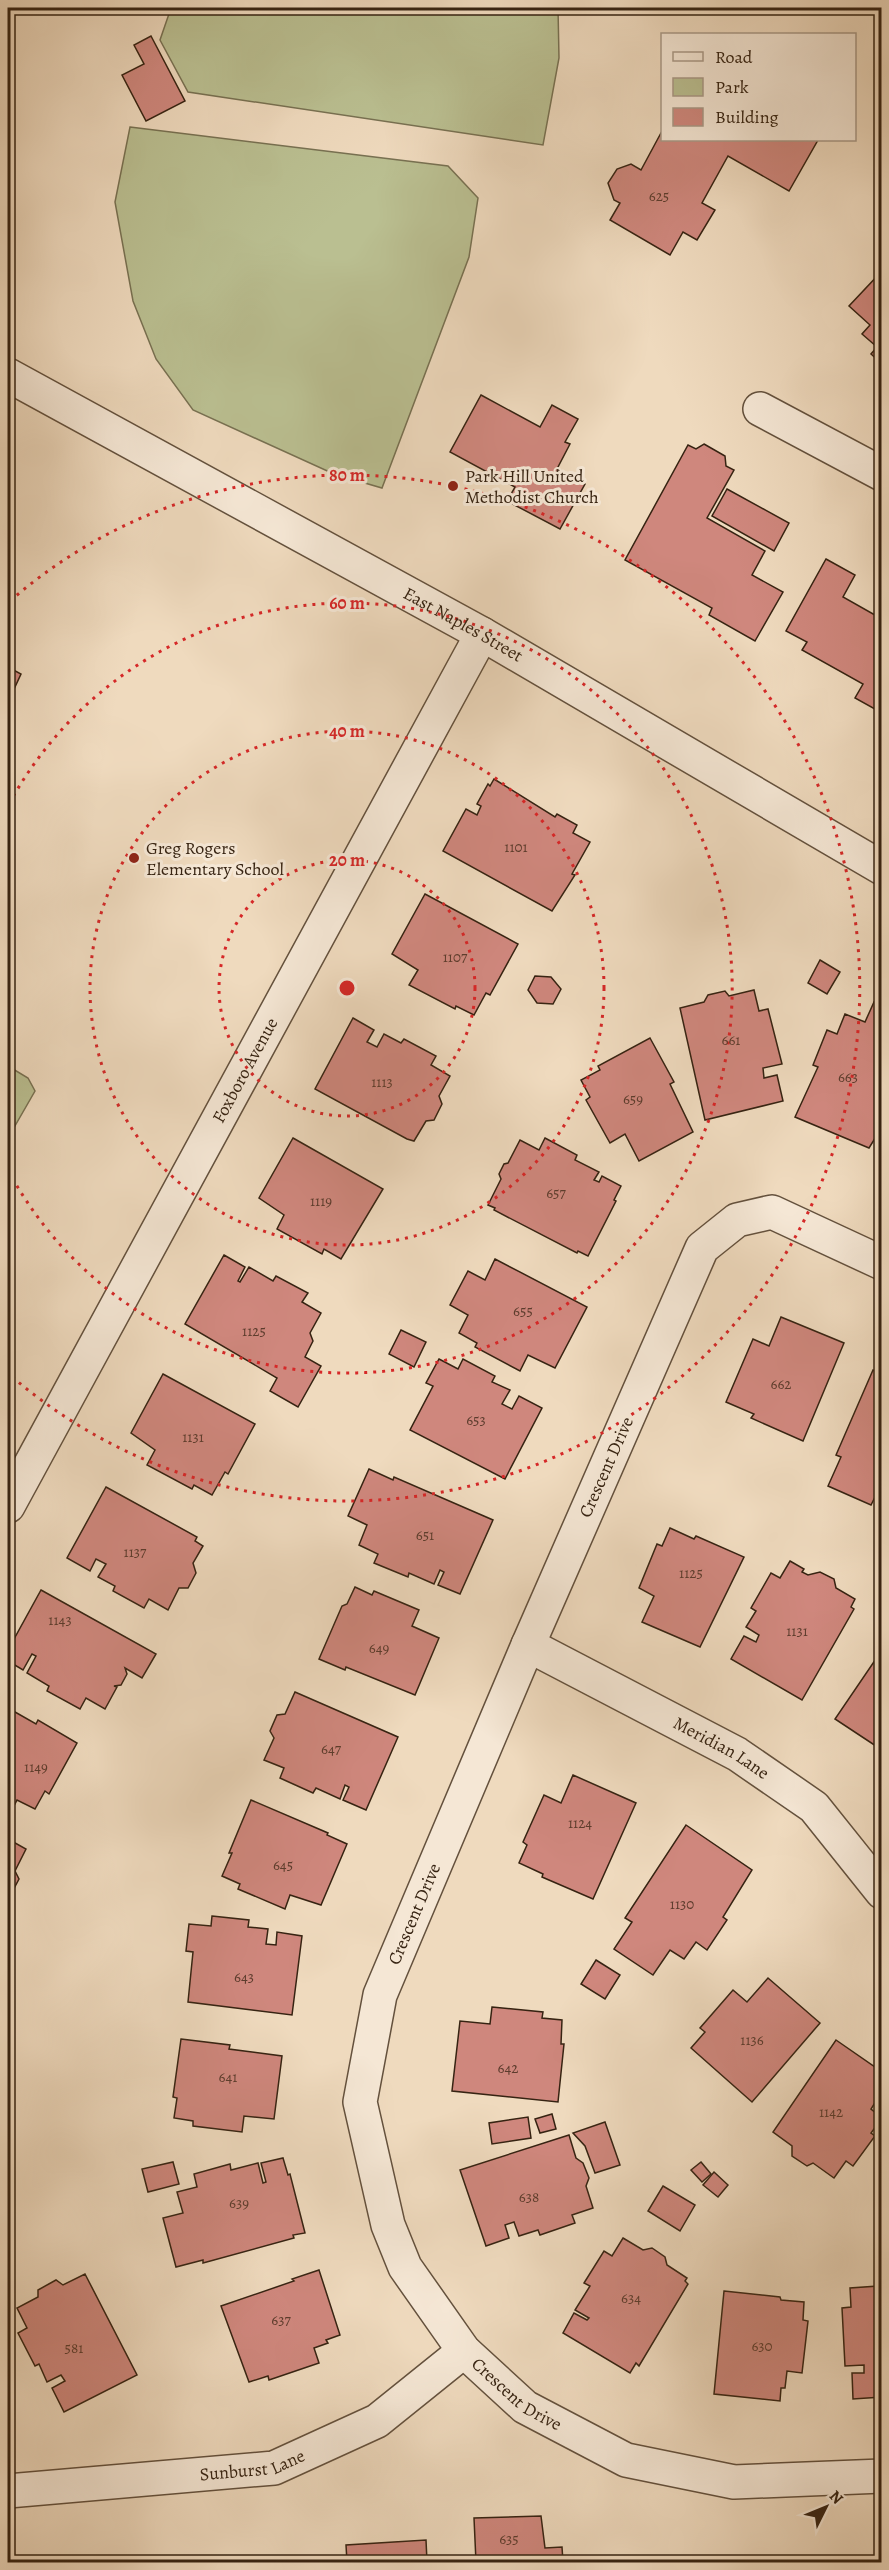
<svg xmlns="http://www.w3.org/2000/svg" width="889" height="2570" viewBox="0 0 889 2570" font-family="Alegreya,serif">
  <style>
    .green { fill: #babf91; stroke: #787152; stroke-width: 1.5 }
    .building { fill: #cf877d; stroke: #362312; stroke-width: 1.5 }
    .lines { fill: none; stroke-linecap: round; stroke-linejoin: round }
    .minor-casing { stroke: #64513d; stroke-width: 36 }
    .tertiary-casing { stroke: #64513d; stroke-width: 36 }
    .minor { stroke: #f5e7d5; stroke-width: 33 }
    .tertiary { stroke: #f5e7d5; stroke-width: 33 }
    .ring { fill: none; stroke: #d62828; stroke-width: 3; stroke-dasharray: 3 6 }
    .poi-dot { fill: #8f2418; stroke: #f5e7d5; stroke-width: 2 }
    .labels { text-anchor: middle; stroke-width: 6; stroke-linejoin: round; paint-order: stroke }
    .number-label { font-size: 15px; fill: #5c3c2d }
    .poi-label { font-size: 18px; fill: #362312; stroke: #f5e7d5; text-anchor: start }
    .street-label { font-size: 18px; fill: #362312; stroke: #f5e7d5 }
    .centre { fill: #d62828; stroke: #f5e7d5; stroke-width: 3 }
    .ring-label { font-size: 18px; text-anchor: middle; font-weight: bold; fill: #d62828; stroke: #f5e7d5; stroke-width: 6; stroke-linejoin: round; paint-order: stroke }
  </style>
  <rect width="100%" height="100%" fill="#efdabe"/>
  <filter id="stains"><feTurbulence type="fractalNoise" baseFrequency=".00333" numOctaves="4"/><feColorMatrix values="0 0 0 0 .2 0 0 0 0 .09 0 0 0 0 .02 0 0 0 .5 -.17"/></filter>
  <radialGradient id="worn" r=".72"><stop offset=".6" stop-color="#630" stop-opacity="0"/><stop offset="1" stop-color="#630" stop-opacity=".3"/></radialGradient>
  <g class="green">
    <polygon points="171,8 558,8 559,58 543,145 188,92 160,40"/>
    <polygon points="130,127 448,166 478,198 469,257 382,488 334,474 193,410 156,359 133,301 115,202"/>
    <polygon points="8,1066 28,1078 35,1091 8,1138"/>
  </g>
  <g class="building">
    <polygon points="151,36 185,101 146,121 122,75 144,64 134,45"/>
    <polygon points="662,131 662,140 818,140 789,191 728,156 702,203 715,210 697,240 683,232 670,255 610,220 620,203 614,200 608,183 617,169 631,164 641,170"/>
    <polygon points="882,271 882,364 871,354 877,347 862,334 870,325 849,306"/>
    <polygon points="481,395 540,427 552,405 578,419 565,442 570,444 557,469 585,484 560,529 507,501 515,487 450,452"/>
    <polygon points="704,444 725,456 726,466 734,470 707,518 765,551 752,575 783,592 755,641 709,615 712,608 625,560 688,445 696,449"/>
    <polygon points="727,489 789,523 774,551 712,516"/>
    <polygon points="826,559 855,575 843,597 882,619 882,713 855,698 863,684 802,650 807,642 786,631"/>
    <polygon points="8,667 21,674 8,702"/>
    <polygon points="494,779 555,817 557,814 577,825 573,833 590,842 572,874 575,875 552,911 443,851 466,809 477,815 481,806 477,804 488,784 490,786"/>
    <polygon points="425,894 518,944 490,995 486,993 474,1015 456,1006 455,1009 409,985 418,970 392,954"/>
    <polygon points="820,960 840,972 827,994 808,983"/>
    <polygon points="535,976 551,977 561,989 553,1004 537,1003 528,990"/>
    <polygon points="754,990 759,1011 768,1009 782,1064 763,1068 764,1078 777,1075 783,1101 705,1120 680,1008 704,1002 708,995 725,991 729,996"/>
    <polygon points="874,1002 882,1005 882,1127 869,1148 795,1117 818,1067 813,1065 827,1030 837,1034 845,1014 865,1022"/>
    <polygon points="353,1018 374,1030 367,1042 377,1047 384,1034 401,1043 404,1039 436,1056 431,1065 450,1076 439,1096 442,1104 434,1120 426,1121 414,1141 407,1139 315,1089"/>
    <polygon points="650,1038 674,1082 670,1084 693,1132 639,1161 625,1134 610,1143 586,1100 590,1097 581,1080 600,1070 598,1066"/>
    <polygon points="293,1138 383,1189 341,1259 324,1249 322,1254 277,1229 284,1215 259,1198"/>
    <polygon points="545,1138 577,1155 575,1160 599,1172 594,1180 599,1182 602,1176 621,1186 614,1200 616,1201 588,1256 578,1251 577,1253 494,1210 495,1208 488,1205 501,1179 499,1174 504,1164 508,1163 520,1140 539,1150"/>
    <polygon points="224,1255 245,1267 238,1281 240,1282 249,1267 273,1281 276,1276 308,1293 302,1302 321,1313 310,1333 313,1341 305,1357 321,1366 298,1407 270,1391 277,1378 185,1324"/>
    <polygon points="495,1259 587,1307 555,1368 528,1355 520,1371 475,1347 477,1343 459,1333 468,1315 450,1305 468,1271 485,1280"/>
    <polygon points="781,1317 844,1343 803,1441 751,1418 754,1414 726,1402 753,1339 769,1346"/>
    <polygon points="401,1330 426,1342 414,1367 389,1354"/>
    <polygon points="439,1359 458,1369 463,1359 495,1376 492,1382 510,1390 502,1404 512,1409 519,1396 542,1408 505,1479 410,1430 433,1386 426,1383"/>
    <polygon points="880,1360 882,1483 871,1505 828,1486 841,1457 836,1455 873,1370 875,1371"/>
    <polygon points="163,1374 255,1424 228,1474 225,1472 212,1495 194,1485 192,1489 147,1465 155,1450 131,1433"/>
    <polygon points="369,1469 393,1480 394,1477 493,1520 460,1594 438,1585 444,1572 440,1570 434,1584 409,1573 408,1577 374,1563 378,1554 359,1545 367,1525 348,1516"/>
    <polygon points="106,1487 197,1537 195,1541 203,1546 193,1563 196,1573 188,1588 179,1588 168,1610 149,1599 144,1608 113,1591 115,1586 98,1577 106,1564 96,1559 90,1571 67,1558"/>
    <polygon points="670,1528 694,1539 696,1536 744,1557 700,1647 642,1622 654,1596 639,1588 657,1544 662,1546"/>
    <polygon points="790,1561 804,1569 802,1572 808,1575 820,1572 834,1579 836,1588 855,1599 851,1607 854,1609 802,1700 731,1659 744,1636 756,1642 759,1635 746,1627 756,1611 751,1608 771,1573 780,1578"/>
    <polygon points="355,1587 372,1595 374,1591 419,1610 412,1626 439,1638 415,1695 346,1667 345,1670 319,1659 342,1606 347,1604"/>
    <polygon points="41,1590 156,1654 142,1678 125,1668 127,1674 121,1685 114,1686 117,1687 105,1709 86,1698 80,1709 47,1691 49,1686 27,1673 36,1656 32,1654 23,1670 8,1661 8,1650"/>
    <polygon points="882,1650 882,1750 835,1719"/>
    <polygon points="295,1692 398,1737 366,1810 343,1800 349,1787 345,1785 340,1799 316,1788 313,1793 280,1778 284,1768 264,1760 274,1738 270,1731 277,1715 285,1714"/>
    <polygon points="8,1708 36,1724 38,1720 77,1743 49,1794 45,1791 35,1809 17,1800 15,1804 8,1800"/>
    <polygon points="573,1775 636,1803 593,1899 542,1877 543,1874 519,1863 527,1845 523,1842 544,1795 561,1803"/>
    <polygon points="251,1800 328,1833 327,1835 347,1844 321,1905 290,1895 285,1909 238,1889 240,1884 222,1876 232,1853 229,1853"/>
    <polygon points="686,1825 752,1870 723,1917 727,1920 707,1950 696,1942 684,1959 670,1950 653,1975 614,1949 632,1922 625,1918"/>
    <polygon points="8,1839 26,1849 15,1871 19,1879 11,1894 8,1894"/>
    <polygon points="212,1916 249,1920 248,1927 268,1929 266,1944 276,1945 277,1932 302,1936 292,2015 188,2002 193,1952 186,1951 189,1924 211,1926"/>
    <polygon points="596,1960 620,1975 605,1999 581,1984"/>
    <polygon points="768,1978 820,2023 752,2102 691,2048 705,2032 700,2028 733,1990 747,2002"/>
    <polygon points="492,2007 543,2012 542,2018 562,2020 561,2044 564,2044 558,2102 452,2091 460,2021 490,2024"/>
    <polygon points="181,2039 230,2045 229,2049 282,2056 274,2119 244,2116 242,2132 193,2126 193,2121 174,2118 177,2098 173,2097"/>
    <polygon points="836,2040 882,2072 882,2105 876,2101 871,2109 882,2118 871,2133 875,2136 853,2166 846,2161 834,2178 813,2163 807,2166 792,2156 792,2146 773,2132"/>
    <polygon points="552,2114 556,2129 540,2133 535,2119"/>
    <polygon points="528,2117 531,2138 492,2144 489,2123"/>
    <polygon points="605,2122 620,2165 595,2173 585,2146 573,2133"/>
    <polygon points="569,2135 576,2158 583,2163 589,2178 586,2186 593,2208 572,2215 575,2223 540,2235 538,2230 519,2236 514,2222 505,2225 509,2238 486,2246 460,2170"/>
    <polygon points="283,2158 288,2175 290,2174 305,2233 293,2235 294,2238 203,2263 203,2260 176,2267 163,2218 183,2213 177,2192 197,2187 194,2174 230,2164 231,2170 258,2163 263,2183 266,2182 261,2163"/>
    <polygon points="173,2162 179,2184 148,2192 142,2169"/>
    <polygon points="701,2162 711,2174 702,2182 691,2170"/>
    <polygon points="714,2172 728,2185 718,2197 703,2185"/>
    <polygon points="663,2186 695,2205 680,2231 648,2211"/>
    <polygon points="623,2238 643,2250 652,2248 665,2257 667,2265 687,2278 685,2281 688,2284 639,2366 636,2363 630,2373 563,2333 574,2313 587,2320 589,2318 575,2310 590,2286 584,2283 604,2251 612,2256"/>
    <polygon points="319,2270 340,2335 326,2340 328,2343 314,2348 319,2363 269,2380 268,2376 249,2382 221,2306 294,2281 292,2279"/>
    <polygon points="85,2274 137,2375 64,2412 52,2388 65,2381 61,2375 47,2382 39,2364 35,2366 18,2333 27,2328 17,2308 38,2297 38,2290 56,2280 63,2285"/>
    <polygon points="878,2277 882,2277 882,2397 853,2399 852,2373 864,2373 864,2365 845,2366 842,2308 851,2307 850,2288 878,2286"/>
    <polygon points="724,2291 780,2297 781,2300 804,2302 803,2320 808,2321 802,2373 787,2371 785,2388 781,2388 780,2401 714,2394"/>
    <polygon points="541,2516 545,2548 562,2547 563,2562 476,2562 474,2518"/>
    <polygon points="426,2540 427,2562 347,2562 346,2545"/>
    <polygon points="672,2560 672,2562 614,2562"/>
  </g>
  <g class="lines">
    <g class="minor-casing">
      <g id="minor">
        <polyline points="760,409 882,474"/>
        <path id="s1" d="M882 1263 772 1212 737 1220 702 1248 528 1645 380 1995 360 2102 388 2225 405 2267 464 2351 525 2407 626 2460 734 2482 882 2476"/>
        <path id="s2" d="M8 1506 482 634"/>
        <path id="s3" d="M528 1645 737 1754 814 1807 882 1892"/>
        <path id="s4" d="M8 2491 274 2468 377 2421 464 2351"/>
      </g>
    </g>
    <g class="tertiary-casing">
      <g id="tertiary">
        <path id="s5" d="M8 375 482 634 882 868"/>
      </g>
    </g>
    <use href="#minor" class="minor"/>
    <use href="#tertiary" class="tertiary"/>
  </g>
  <g class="ring">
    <circle cx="347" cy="988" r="128"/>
    <circle cx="347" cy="988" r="257"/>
    <path d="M9 804A385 385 0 1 1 9 1172"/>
    <path d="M10 601A513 513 0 1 1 10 1375"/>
  </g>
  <g class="poi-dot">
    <circle cx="453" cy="486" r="6"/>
    <circle cx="134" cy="858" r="6"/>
  </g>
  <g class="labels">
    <g class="number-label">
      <text x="659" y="201">625</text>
      <text x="516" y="852">1101</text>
      <text x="455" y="962">1107</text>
      <text x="731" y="1045">661</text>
      <text x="848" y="1082">663</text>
      <text x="382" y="1087">1113</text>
      <text x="633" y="1104">659</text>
      <text x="556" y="1198">657</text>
      <text x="321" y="1206">1119</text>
      <text x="523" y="1316">655</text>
      <text x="254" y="1336">1125</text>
      <text x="781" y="1389">662</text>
      <text x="476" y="1425">653</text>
      <text x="193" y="1442">1131</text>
      <text x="425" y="1540">651</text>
      <text x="135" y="1557">1137</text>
      <text x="691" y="1578">1125</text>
      <text x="60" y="1625">1143</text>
      <text x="797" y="1636">1131</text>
      <text x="379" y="1653">649</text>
      <text x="331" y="1754">647</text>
      <text x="36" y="1772">1149</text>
      <text x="580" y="1828">1124</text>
      <text x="283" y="1870">645</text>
      <text x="682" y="1909">1130</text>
      <text x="244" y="1982">643</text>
      <text x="752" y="2045">1136</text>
      <text x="508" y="2073">642</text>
      <text x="228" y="2082">641</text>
      <text x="831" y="2117">1142</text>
      <text x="529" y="2202">638</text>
      <text x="239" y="2208">639</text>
      <text x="631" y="2303">634</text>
      <text x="281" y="2325">637</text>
      <text x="762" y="2351">630</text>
      <text x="74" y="2353">581</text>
      <text x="509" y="2544">635</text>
    </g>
    <g class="poi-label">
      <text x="465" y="482">Park Hill United<tspan x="465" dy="21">Methodist Church</tspan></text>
      <text x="146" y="854">Greg Rogers<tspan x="146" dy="21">Elementary School</tspan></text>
    </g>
    <g class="street-label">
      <text dy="6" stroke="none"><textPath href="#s5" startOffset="519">East Naples Street</textPath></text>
      <text dy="6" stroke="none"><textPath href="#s2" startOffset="496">Foxboro Avenue</textPath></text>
      <text transform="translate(606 1467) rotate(-66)" y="6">Crescent Drive</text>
      <text dy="6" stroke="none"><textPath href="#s3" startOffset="219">Meridian Lane</textPath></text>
      <text transform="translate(414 1914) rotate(-67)" y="6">Crescent Drive</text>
      <text dy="6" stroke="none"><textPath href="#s1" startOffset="1467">Crescent Drive</textPath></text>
      <text dy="6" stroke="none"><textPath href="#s4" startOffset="246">Sunburst Lane</textPath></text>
    </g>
  </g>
  <circle cx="347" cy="988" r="9" class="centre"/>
  <g class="ring-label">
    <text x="347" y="481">80 m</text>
    <text x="347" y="609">60 m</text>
    <text x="347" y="737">40 m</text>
    <text x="347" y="866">20 m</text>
  </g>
  <rect width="889" height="2570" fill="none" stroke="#efdabe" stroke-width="30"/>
  <rect x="9" y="9" width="871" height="2552" fill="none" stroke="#362312" stroke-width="3"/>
  <rect x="15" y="15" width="859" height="2540" fill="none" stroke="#362312" stroke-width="1.5"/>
  <rect x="661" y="33" width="195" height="108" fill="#f5e7d5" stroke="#a99987" stroke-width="1.5"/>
  <rect x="673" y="52" width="30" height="9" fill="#f5e7d5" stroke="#a99987" stroke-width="1.5"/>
  <text x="715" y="63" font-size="18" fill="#362312">Road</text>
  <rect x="673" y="78" width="30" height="18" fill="#babf91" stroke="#a99987" stroke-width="1.5"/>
  <text x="715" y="93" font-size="18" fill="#362312">Park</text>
  <rect x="673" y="108" width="30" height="18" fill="#cf877d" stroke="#a99987" stroke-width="1.5"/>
  <text x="715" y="123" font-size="18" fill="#362312">Building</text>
  <g transform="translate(826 2507) rotate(47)" stroke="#f5e7d5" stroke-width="4.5" paint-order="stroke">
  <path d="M0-4.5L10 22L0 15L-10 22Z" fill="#362312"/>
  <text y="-9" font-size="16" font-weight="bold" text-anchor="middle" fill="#362312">N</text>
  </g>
  <rect width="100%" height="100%" filter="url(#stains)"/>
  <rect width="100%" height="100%" fill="url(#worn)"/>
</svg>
